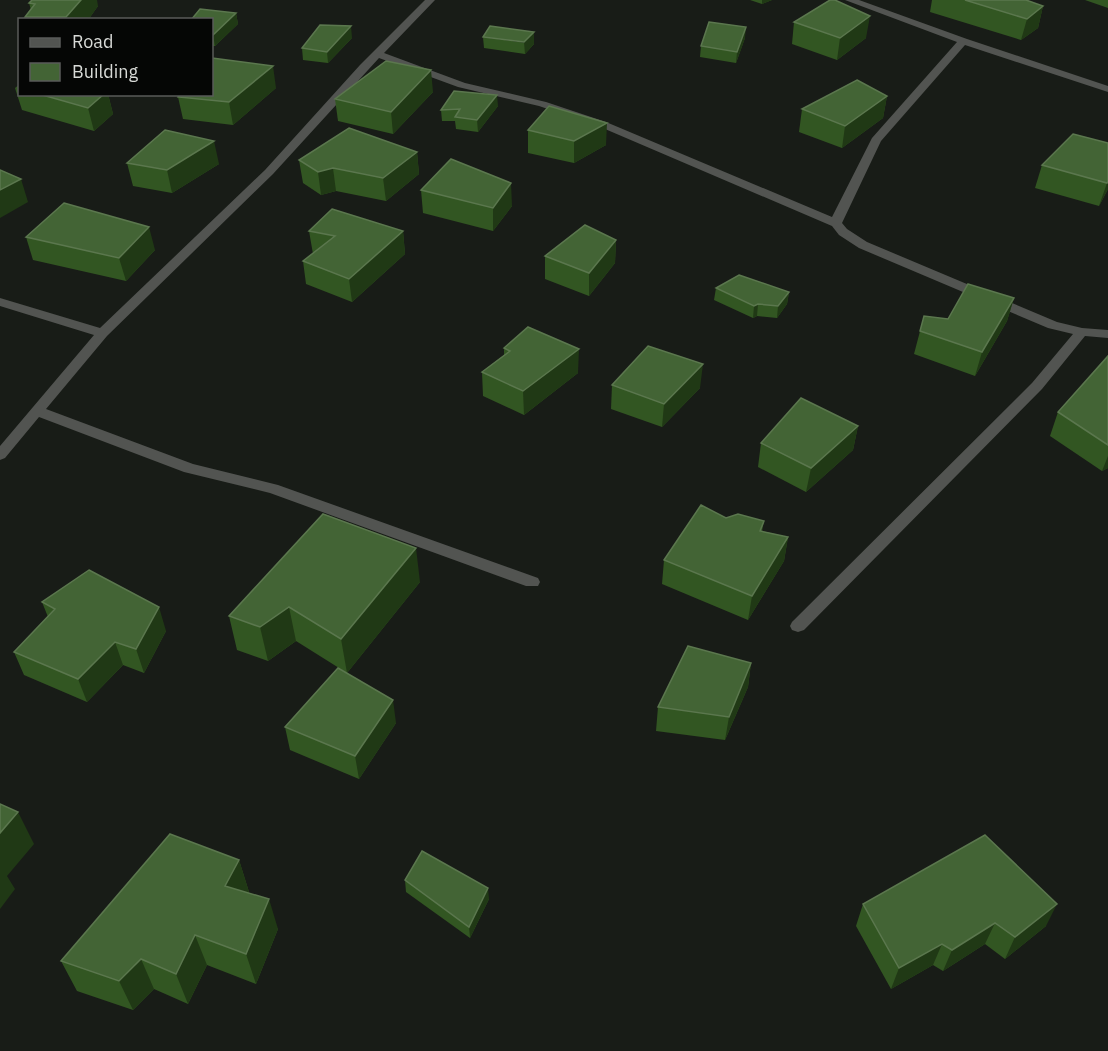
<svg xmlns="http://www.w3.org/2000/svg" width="1108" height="1051" viewBox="0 0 1108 1051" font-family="'IBM Plex Sans',sans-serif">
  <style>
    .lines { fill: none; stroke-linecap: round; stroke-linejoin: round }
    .street { fill: #525451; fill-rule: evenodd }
    .wall { fill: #325622 }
    .shaded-wall { fill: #203915 }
    .building { fill: #436435; stroke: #5b774e; stroke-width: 1.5 }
  </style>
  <rect width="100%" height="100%" fill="#181c17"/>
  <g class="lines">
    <polygon class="street" points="425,0 435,0 384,53 465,83 546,102 606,122 832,217 872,138 957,42 845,0 859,0 967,39 1108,86 1108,92 965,45 881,141 842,223 847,229 867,242 1057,322 1082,328 1108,330 1108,338 1085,336 1042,389 804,630 798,632 792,630 790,626 792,622 1032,383 1073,334 1048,328 859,248 839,235 832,226 598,126 539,106 458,87 379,58 273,174 107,336 46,409 193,464 278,485 538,578 540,582 538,586 526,586 270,493 184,472 39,417 5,458 0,460 0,446 94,335 0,306 0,298 100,328 265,170 360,65"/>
  </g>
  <g class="wall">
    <polygon points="750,0 772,0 762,4"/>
    <polygon points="932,0 1026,0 1043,6 1038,28 1021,40 930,12"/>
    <polygon points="1085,0 1108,0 1108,8"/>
    <polygon points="29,3 98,6 88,20 26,20 25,17 31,10"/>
    <polygon points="236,13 238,24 215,46 212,46 212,20"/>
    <polygon points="794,22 866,38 837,60 792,44"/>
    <polygon points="483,37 534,44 525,54 484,48"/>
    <polygon points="352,38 328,63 303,60 302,48"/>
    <polygon points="745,38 736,63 700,57 701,46"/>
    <polygon points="20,84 20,94 108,94 113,114 94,131 22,110 15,88"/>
    <polygon points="276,88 233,125 183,119 178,97"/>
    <polygon points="433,92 393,134 338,121 335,99"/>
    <polygon points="887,96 883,118 842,148 799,132 802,109"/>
    <polygon points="498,106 478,132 456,129 455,121 442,121 441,110"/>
    <polygon points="528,130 606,145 574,163 528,153"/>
    <polygon points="1108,143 1108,189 1099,206 1035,188 1042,165"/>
    <polygon points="417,152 419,174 386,201 336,191 321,195 303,183 299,160"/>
    <polygon points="127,163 219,164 172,193 133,186"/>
    <polygon points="421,190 512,206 493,231 423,213"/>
    <polygon points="309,231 403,231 405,254 352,302 306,284 303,261 313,254"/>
    <polygon points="26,237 155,250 126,281 33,260"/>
    <polygon points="616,240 615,263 589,296 545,279 545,256"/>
    <polygon points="716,288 789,292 787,304 777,318 757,316 753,318 714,300"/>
    <polygon points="1014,298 1007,321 975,376 914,354 924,316 948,319"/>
    <polygon points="504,348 578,373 524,415 483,396 482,372 504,355"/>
    <polygon points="1108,356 1108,468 1102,471 1050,436 1058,412"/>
    <polygon points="612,385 700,388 662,427 611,409"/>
    <polygon points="858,426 853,450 806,492 758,467 761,443"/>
    <polygon points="726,518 764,521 762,531 788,537 784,561 748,620 662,584 664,560"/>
    <polygon points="420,582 347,673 296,641 268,661 237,650 229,616"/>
    <polygon points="42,602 166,631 144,673 123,665 87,702 24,675 14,652 48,617"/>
    <polygon points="751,663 748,687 725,740 656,731 658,707"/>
    <polygon points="396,723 359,779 290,750 285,727"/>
    <polygon points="239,860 249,892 248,893 278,929 256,984 207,965 188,1004 154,989 133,1010 77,991 61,961"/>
    <polygon points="405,880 489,899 470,938 406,892"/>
    <polygon points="863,904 1046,926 1005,959 985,944 943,971 933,965 891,989 856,926"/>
  </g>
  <g class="shaded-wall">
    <polygon points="81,0 97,0 98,6 88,20 67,20 66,17"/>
    <polygon points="762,0 772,0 762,4"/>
    <polygon points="1043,6 1038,28 1021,40 1027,19"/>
    <polygon points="236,13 238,24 215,46 213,35"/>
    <polygon points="870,16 866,38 837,60 840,38"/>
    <polygon points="351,26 352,38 328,63 327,52"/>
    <polygon points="746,27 745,38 736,63 737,52"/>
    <polygon points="534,32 534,44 525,54 524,42"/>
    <polygon points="273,66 276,88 233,125 229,102"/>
    <polygon points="431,70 433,92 393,134 391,112"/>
    <polygon points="104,94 108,94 113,114 94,131 88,108"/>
    <polygon points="497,95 498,106 478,132 477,120"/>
    <polygon points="887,96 883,118 842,148 845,126"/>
    <polygon points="607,123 606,145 574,163 574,141"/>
    <polygon points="214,141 219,164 172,193 167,170"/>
    <polygon points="417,152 419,174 386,201 383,178"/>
    <polygon points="333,168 336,191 321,195 318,172"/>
    <polygon points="21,179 28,202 0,218 0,190"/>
    <polygon points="1108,181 1108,189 1099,206 1107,183"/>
    <polygon points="511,183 512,206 493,231 493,208"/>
    <polygon points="149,227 155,250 126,281 119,258"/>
    <polygon points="403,231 405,254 352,302 349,279"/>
    <polygon points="616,240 615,263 589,296 589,273"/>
    <polygon points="789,292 787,304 777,318 778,306"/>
    <polygon points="1014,298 1007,321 975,376 982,352"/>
    <polygon points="758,304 757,316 753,318 754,306"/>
    <polygon points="579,349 578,373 524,415 523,391"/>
    <polygon points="703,364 700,388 662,427 664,404"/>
    <polygon points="858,426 853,450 806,492 811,468"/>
    <polygon points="1108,456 1108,468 1102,471"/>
    <polygon points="788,537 784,561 748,620 752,596"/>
    <polygon points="416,548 420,582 347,673 341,639"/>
    <polygon points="159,607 166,631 144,673 136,649"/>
    <polygon points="289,607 296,641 268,661 260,627"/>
    <polygon points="115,642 123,665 87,702 78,679"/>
    <polygon points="751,663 748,687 725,740 729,717"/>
    <polygon points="393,700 396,723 359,779 355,756"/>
    <polygon points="18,812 34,844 7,876 15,889 0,909 0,833"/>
    <polygon points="239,860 249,892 235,917 225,886"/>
    <polygon points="488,888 489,899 470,938 469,927"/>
    <polygon points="269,899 278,929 256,984 246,954"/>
    <polygon points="1057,904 1046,926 1005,959 1015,937"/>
    <polygon points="995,923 985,944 943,971 952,950"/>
    <polygon points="195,935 207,965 188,1004 176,974"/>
    <polygon points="942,944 933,965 891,989 899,968"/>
    <polygon points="141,959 154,989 133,1010 119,981"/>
  </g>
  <g class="building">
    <polygon points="32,0 81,0 66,17 25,17 35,4 29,3"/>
    <polygon points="830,0 835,0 870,16 840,38 794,22"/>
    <polygon points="965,0 1026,0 1043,6 1027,19"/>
    <polygon points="200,9 236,13 213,35 212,35 212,20 191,20"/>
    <polygon points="709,22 746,27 737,52 701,46"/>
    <polygon points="320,25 351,26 327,52 302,48"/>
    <polygon points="490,26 534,32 524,42 483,37"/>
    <polygon points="212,58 273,66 229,102 178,97 180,94 212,94"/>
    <polygon points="386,61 431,70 391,112 335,99"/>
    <polygon points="857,80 887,96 845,126 802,109"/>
    <polygon points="454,91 497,95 477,120 455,117 460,109 441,110"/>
    <polygon points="39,94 104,94 88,108"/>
    <polygon points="549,106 607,123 574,141 528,130"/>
    <polygon points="349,128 417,152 383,178 333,168 318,172 299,160"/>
    <polygon points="165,130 214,141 167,170 127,163"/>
    <polygon points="1073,134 1108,143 1108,181 1107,183 1042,165"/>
    <polygon points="451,159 511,183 493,208 421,190"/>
    <polygon points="0,170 21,179 0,190"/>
    <polygon points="64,203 149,227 119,258 26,237"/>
    <polygon points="332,209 403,231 349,279 303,261 335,236 309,231"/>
    <polygon points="585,225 616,240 589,273 545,256"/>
    <polygon points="739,275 789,292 778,306 758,304 754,306 716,288"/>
    <polygon points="968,284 1014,298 982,352 920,331 924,316 948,319"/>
    <polygon points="528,327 579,349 523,391 482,372 510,351 504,348"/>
    <polygon points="648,346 703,364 664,404 612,385"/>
    <polygon points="1108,356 1108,445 1058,412"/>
    <polygon points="801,398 858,426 811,468 761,443"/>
    <polygon points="701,505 726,518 738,514 764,521 760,531 788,537 752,596 664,560"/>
    <polygon points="323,514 416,548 341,639 289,607 260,627 229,616"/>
    <polygon points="89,570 159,607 136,649 115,642 78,679 14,652 55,609 42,602"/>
    <polygon points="688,646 751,663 729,717 658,707"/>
    <polygon points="338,668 393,700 355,756 285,727"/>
    <polygon points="0,804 18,812 0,833"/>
    <polygon points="170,834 239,860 225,886 269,899 246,954 195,935 176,974 141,959 119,981 61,961"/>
    <polygon points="985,835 1057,904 1015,937 995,923 952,950 942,944 899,968 863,904"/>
    <polygon points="422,851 488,888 469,927 405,880"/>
  </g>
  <rect x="18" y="18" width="195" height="78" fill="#050605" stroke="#595b59" stroke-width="1.5"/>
  <rect x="30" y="38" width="30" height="9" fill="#525451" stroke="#595b59" stroke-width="1.5"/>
  <text x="72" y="48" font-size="18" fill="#d8dad7">Road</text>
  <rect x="30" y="63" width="30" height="18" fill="#436435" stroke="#595b59" stroke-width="1.5"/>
  <text x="72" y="78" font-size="18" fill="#d8dad7">Building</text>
</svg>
